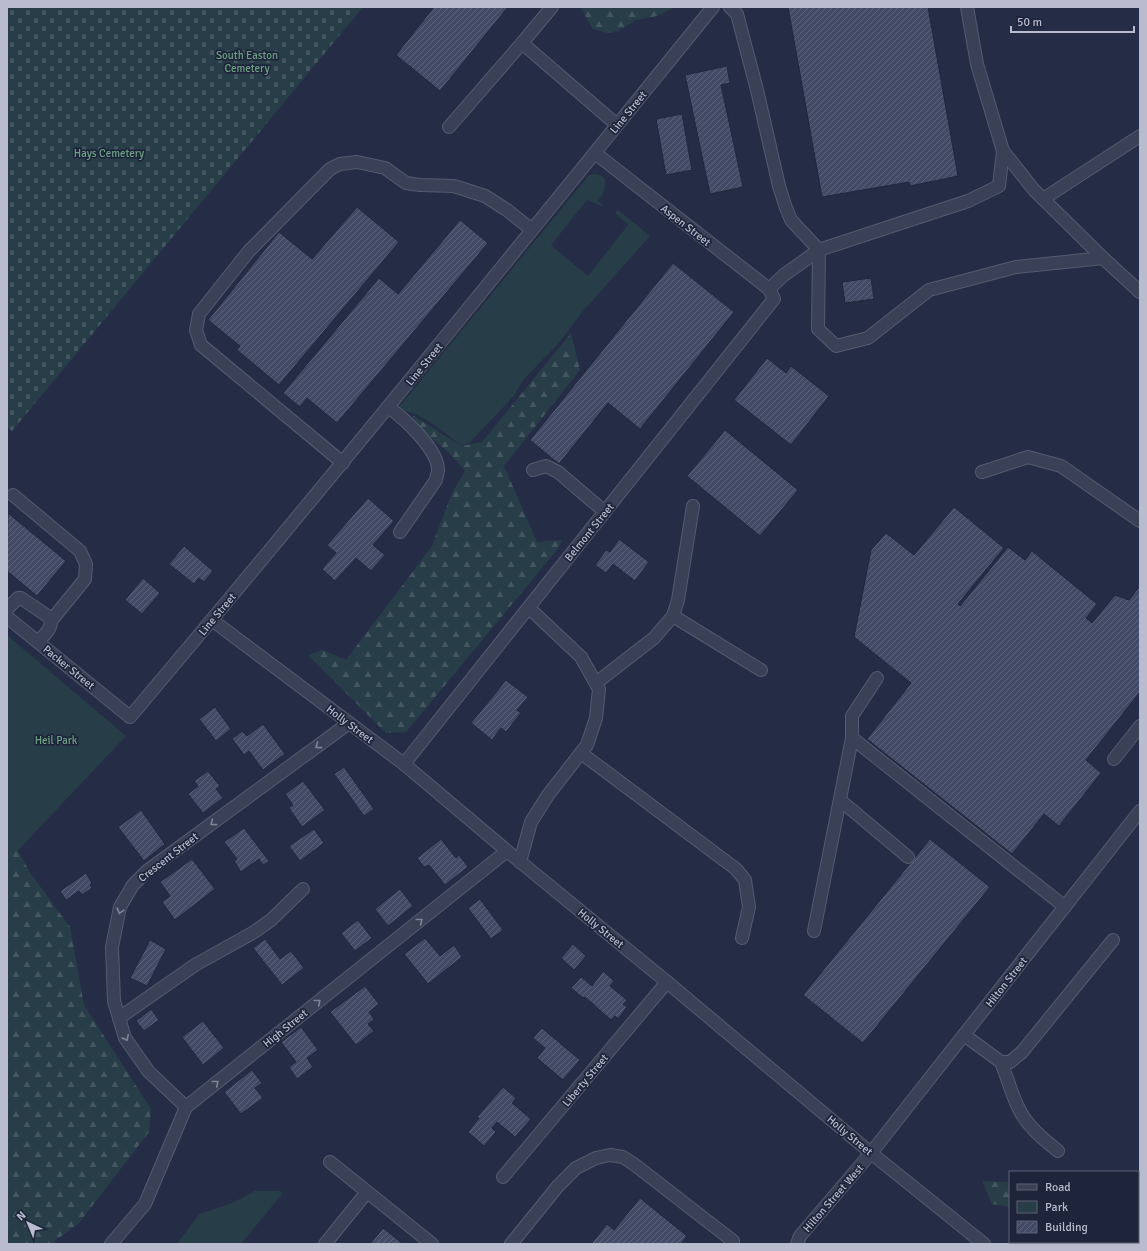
<svg xmlns="http://www.w3.org/2000/svg" width="1147" height="1251" viewBox="0 0 1147 1251" font-family="Signika,sans-serif">
  <style>
    .green { fill: #273d47 }
    .forest { fill: url(#forest-firs) }
    .cemetery { fill: url(#cemetery-stones) }
    .building { fill: url(#building-hatch); stroke: #20273d }
    .lines { fill: none; stroke-linecap: round; stroke-linejoin: round }
    .minor-casing { stroke: #555b70; stroke-width: 14 }
    .minor { stroke: #3a4055; stroke-width: 12 }
    .oneway { stroke: #7f8498 }
    .labels { text-anchor: middle; stroke-width: 3.5; stroke-linejoin: round; paint-order: stroke }
    .park-label { font-size: 11px; fill: #6ca183; stroke: #1e253b }
    .street-label { font-size: 11px; fill: #b8bcce; stroke: #1e253b }
  </style>
  <defs>
    <pattern id="forest-firs" width="22" height="20" patternUnits="userSpaceOnUse"><rect width="22" height="20" fill="#273d47"/><path d="M5 1l3.5 6h-7zM16 11l3.5 6h-7z" fill="#445760"/></pattern>
    <pattern id="cemetery-stones" width="16" height="16" patternUnits="userSpaceOnUse"><rect width="16" height="16" fill="#273d47"/><path d="M2 7V4a2 2 0 0 1 4 0v3zM10 15v-3a2 2 0 0 1 4 0v3z" fill="#445760"/></pattern>
    <pattern id="building-hatch" width="6" height="6" patternUnits="userSpaceOnUse"><rect width="6" height="6" fill="#424a66"/><path d="M-1 1l2-2M0 6l6-6M5 7l2-2" fill="none" stroke="#5b627b"/></pattern>
  </defs>
  <rect width="100%" height="100%" fill="#252d46"/>
  <g class="green">
    <path d="M594 174C611 175 606 191 598 201L603 205 602 206 587 200 551 245 588 276 628 225 617 215 615 212 618 210 650 236 584 310 558 344 524 379 513 397 471 441 461 446C448 435 435 424 419 416 411 411 406 413 399 407L589 175Z"/>
    <polygon points="7,635 126,736 7,862"/>
    <polygon points="255,1191 280,1191 283,1193 241,1244 177,1244 199,1214 232,1203"/>
    <polygon points="1140,1191 1140,1244 1117,1244 1117,1242 1138,1242 1138,1193"/>
  </g>
  <g class="forest">
    <polygon points="580,7 676,7 657,16 636,20 618,31 608,33 593,29"/>
    <polygon points="571,333 580,370 504,466 537,542 562,540 557,550 406,732 386,733 308,655 323,650 346,660 432,546 452,493 465,471 450,454 410,419 414,416 461,446 482,442"/>
    <polygon points="10,837 31,874 70,927 84,1005 151,1109 149,1132 79,1223 51,1244 7,1244 7,839"/>
    <polygon points="982,1181 1010,1182 1010,1207 992,1204"/>
  </g>
  <polygon class="cemetery" points="7,7 363,7 12,431 7,427"/>
  <g class="building">
    <polygon points="434,7 508,7 440,91 396,55"/>
    <polygon points="788,7 928,7 958,176 910,186 909,182 822,197"/>
    <polygon points="727,66 730,83 721,85 743,187 710,194 685,75"/>
    <polygon points="682,114 692,170 666,175 656,119"/>
    <polygon points="357,207 399,242 279,385 237,350 240,346 208,320 279,232 312,259"/>
    <polygon points="460,220 488,243 337,423 307,398 300,407 283,393 379,278 398,294"/>
    <polygon points="673,263 734,312 640,429 608,403 559,464 530,440"/>
    <polygon points="871,278 874,299 845,303 842,282"/>
    <polygon points="767,358 786,373 791,366 829,396 791,445 734,400"/>
    <polygon points="725,430 798,490 760,536 687,476"/>
    <polygon points="368,498 394,521 373,545 385,555 371,571 356,558 335,581 322,569 336,553 327,545"/>
    <polygon points="954,507 1004,548 958,604 960,606 1008,547 1025,560 1032,551 1097,604 1086,618 1092,623 1115,595 1129,600 1140,586 1140,692 1086,760 1101,773 1059,826 1044,814 1012,854 867,739 911,683 854,637 871,550 886,533 914,555"/>
    <polygon points="8,513 66,561 37,596 7,571"/>
    <polygon points="619,539 649,562 635,581 613,564 606,573 595,565 606,550 610,552"/>
    <polygon points="184,546 213,571 204,582 199,578 194,584 169,564"/>
    <polygon points="143,578 160,593 142,614 125,600"/>
    <polygon points="506,680 528,697 517,710 521,713 506,732 501,728 492,740 471,723"/>
    <polygon points="215,707 231,729 216,741 199,719"/>
    <polygon points="263,724 285,754 263,770 249,751 244,755 232,739 242,731 247,736"/>
    <polygon points="344,767 374,809 364,816 334,774"/>
    <polygon points="208,771 220,786 216,789 223,798 203,813 188,794 198,786 194,781"/>
    <polygon points="303,781 325,810 302,827 289,808 293,805 285,794"/>
    <polygon points="141,810 165,844 144,861 118,827"/>
    <polygon points="244,828 269,861 263,865 259,859 241,872 234,861 237,859 224,842"/>
    <polygon points="314,829 324,843 300,861 289,846"/>
    <polygon points="441,839 456,858 459,855 468,867 445,885 429,865 424,867 417,858"/>
    <polygon points="930,839 990,887 863,1043 803,995"/>
    <polygon points="192,859 215,889 175,920 162,902 170,896 160,882"/>
    <polygon points="86,873 92,883 90,885 92,888 82,895 79,891 66,900 60,891"/>
    <polygon points="400,889 413,906 388,926 375,909"/>
    <polygon points="480,899 503,930 491,939 468,908"/>
    <polygon points="358,920 372,938 355,951 341,933"/>
    <polygon points="425,938 440,956 454,945 462,957 428,984 404,954"/>
    <polygon points="265,939 280,959 291,951 304,968 282,985 253,948"/>
    <polygon points="150,940 166,949 147,986 130,978"/>
    <polygon points="573,944 586,956 574,970 561,958"/>
    <polygon points="603,971 614,981 610,986 627,1000 623,1004 627,1007 618,1019 615,1016 611,1020 585,997 583,998 571,988 581,977 592,986"/>
    <polygon points="365,986 379,1004 369,1012 374,1019 368,1024 374,1031 356,1045 330,1012"/>
    <polygon points="151,1009 159,1020 144,1031 136,1021"/>
    <polygon points="203,1021 224,1048 203,1065 182,1037"/>
    <polygon points="301,1027 318,1050 307,1058 313,1067 297,1079 289,1067 296,1062 281,1042"/>
    <polygon points="542,1028 580,1060 563,1080 537,1058 545,1048 533,1038"/>
    <polygon points="252,1070 262,1083 255,1088 263,1098 241,1114 224,1092"/>
    <polygon points="503,1087 516,1098 512,1103 531,1119 515,1137 497,1122 492,1128 496,1132 484,1146 468,1132 479,1118 477,1117"/>
    <polygon points="640,1198 687,1236 681,1244 591,1244 607,1224 614,1230"/>
    <polygon points="383,1228 403,1244 370,1244"/>
  </g>
  <g class="lines">
    <g class="minor-casing">
      <g id="minor">
        <polyline points="552,7 522,43 617,125"/>
        <polyline points="730,7 737,14 757,90 779,186 785,205 791,220 819,250 818,329 836,346 868,338 929,290 1016,267 1103,258"/>
        <polyline points="449,127 522,43"/>
        <polyline points="1003,151 1034,190 1103,258 1140,292"/>
        <polyline points="1043,199 1140,136"/>
        <polyline points="769,289 784,275 819,250 968,201 999,186 1003,151 977,64 967,7"/>
        <path d="M388 407C404 418 439 450 438 471 438 473 436 477 436 480L400 532"/>
        <polyline points="343,463 201,345 196,330 199,314 249,251 330,169 340,164 357,162 385,168 406,183 420,185 454,186 485,196 507,210 532,230"/>
        <polyline points="533,470 546,466 558,472 605,512"/>
        <polyline points="982,472 1028,457 1061,466 1140,521"/>
        <polyline points="13,495 80,551 86,564 85,579 51,621"/>
        <path d="M7 609 18 598H21L49 617C55 627 44 635 38 642"/>
        <polyline points="673,616 761,670"/>
        <path d="M7 617 130 717C328 483 520 245 713 7"/>
        <polyline points="212,620 404,764 507,851 667,982 871,1153 984,1244"/>
        <polyline points="596,683 654,638 673,616 678,600 693,506"/>
        <polyline points="852,738 852,716 877,678"/>
        <polyline points="581,753 736,869 745,880 749,907 742,938"/>
        <polyline points="1114,759 1140,726"/>
        <polyline points="404,764 774,299 769,289 595,153"/>
        <polyline points="840,800 908,857"/>
        <polyline points="520,862 531,822 548,795 587,745 596,718 599,689 581,657 529,608"/>
        <polyline points="814,931 852,738 1065,907"/>
        <polyline points="119,1018 195,965 254,932 271,920 303,889"/>
        <polyline points="964,1035 1001,1062 1010,1062 1022,1052 1113,940"/>
        <path d="M1001 1062C1007 1077 1011 1092 1018 1107 1026 1125 1043 1139 1058 1151"/>
        <polyline points="186,1107 149,1072 125,1038 114,1001 112,947 120,907 133,885 147,871 349,723"/>
        <polyline points="330,1162 432,1244"/>
        <polyline points="503,1177 667,982"/>
        <polyline points="111,1244 145,1204 186,1107 507,851"/>
        <polyline points="325,1244 367,1192"/>
        <polyline points="511,1244 558,1186 576,1168 596,1158 610,1155 623,1157 635,1165 733,1241"/>
        <polyline points="797,1244 800,1236 871,1153 1140,811"/>
      </g>
    </g>
    <use href="#minor" class="minor"/>
  </g>
  <defs><path id="oneway-chevron" d="M-2-3.5L2.5 0L-2 3.5" fill="none" stroke-width="1.6" stroke-linecap="round" stroke-linejoin="round"/></defs>
  <g class="oneway">
    <use href="#oneway-chevron" transform="translate(318 746) rotate(144)"/>
    <use href="#oneway-chevron" transform="translate(213 823) rotate(144)"/>
    <use href="#oneway-chevron" transform="translate(120 911) rotate(106)"/>
    <use href="#oneway-chevron" transform="translate(420 921) rotate(-39)"/>
    <use href="#oneway-chevron" transform="translate(318 1002) rotate(-39)"/>
    <use href="#oneway-chevron" transform="translate(126 1038) rotate(64)"/>
    <use href="#oneway-chevron" transform="translate(216 1083) rotate(-39)"/>
  </g>
  <g class="labels">
    <g class="park-label">
      <text x="247" y="59">South Easton<tspan x="247" dy="13">Cemetery</tspan></text>
      <text x="109" y="157">Hays Cemetery</text>
      <text x="56" y="744">Heil Park</text>
    </g>
    <g class="street-label">
      <text transform="translate(628 112) rotate(-51)" y="4">Line Street</text>
      <text transform="translate(686 225) rotate(38)" y="4">Aspen Street</text>
      <text transform="translate(424 364) rotate(-51)" y="4">Line Street</text>
      <text transform="translate(589 532) rotate(-51)" y="4">Belmont Street</text>
      <text transform="translate(217 614) rotate(-50)" y="4">Line Street</text>
      <text transform="translate(69 667) rotate(39)" y="4">Packer Street</text>
      <text transform="translate(350 724) rotate(37)" y="4">Holly Street</text>
      <text transform="translate(168 857) rotate(-38)" y="4">Crescent Street</text>
      <text transform="translate(601 928) rotate(39)" y="4">Holly Street</text>
      <text transform="translate(1006 982) rotate(-52)" y="4">Hilton Street</text>
      <text transform="translate(285 1028) rotate(-39)" y="4">High Street</text>
      <text transform="translate(585 1080) rotate(-50)" y="4">Liberty Street</text>
      <text transform="translate(850 1135) rotate(40)" y="4">Holly Street</text>
      <text transform="translate(833 1198) rotate(-49)" y="4">Hilton Street West</text>
    </g>
  </g>
  <rect width="1147" height="1251" fill="none" stroke="#b8bcce" stroke-width="16"/>
  <rect x="1009" y="1171" width="130" height="72" fill="#1e253b" stroke="#5c6176"/>
  <rect x="1017" y="1184" width="20" height="6" fill="#3a4055" stroke="#5c6176"/>
  <text x="1045" y="1191" font-size="12" fill="#b8bcce">Road</text>
  <rect x="1017" y="1201" width="20" height="12" fill="#273d47" stroke="#5c6176"/>
  <text x="1045" y="1211" font-size="12" fill="#b8bcce">Park</text>
  <rect x="1017" y="1221" width="20" height="12" fill="url(#building-hatch)" stroke="#5c6176"/>
  <text x="1045" y="1231" font-size="12" fill="#b8bcce">Building</text>
  <g transform="translate(28 1223) rotate(316)" stroke="#1e253b" stroke-width="3" paint-order="stroke">
  <path d="M0-3L7 15L0 10L-7 15Z" fill="#b8bcce"/>
  <text y="-6" font-size="11" font-weight="bold" text-anchor="middle" fill="#b8bcce">N</text>
  </g>
  <path d="M1011 26v6h123v-6" fill="none" stroke="#b8bcce" stroke-width="2"/>
  <text x="1017" y="26" font-size="12" fill="#b8bcce" stroke="#1e253b" stroke-width="3" paint-order="stroke">50 m</text>
</svg>
